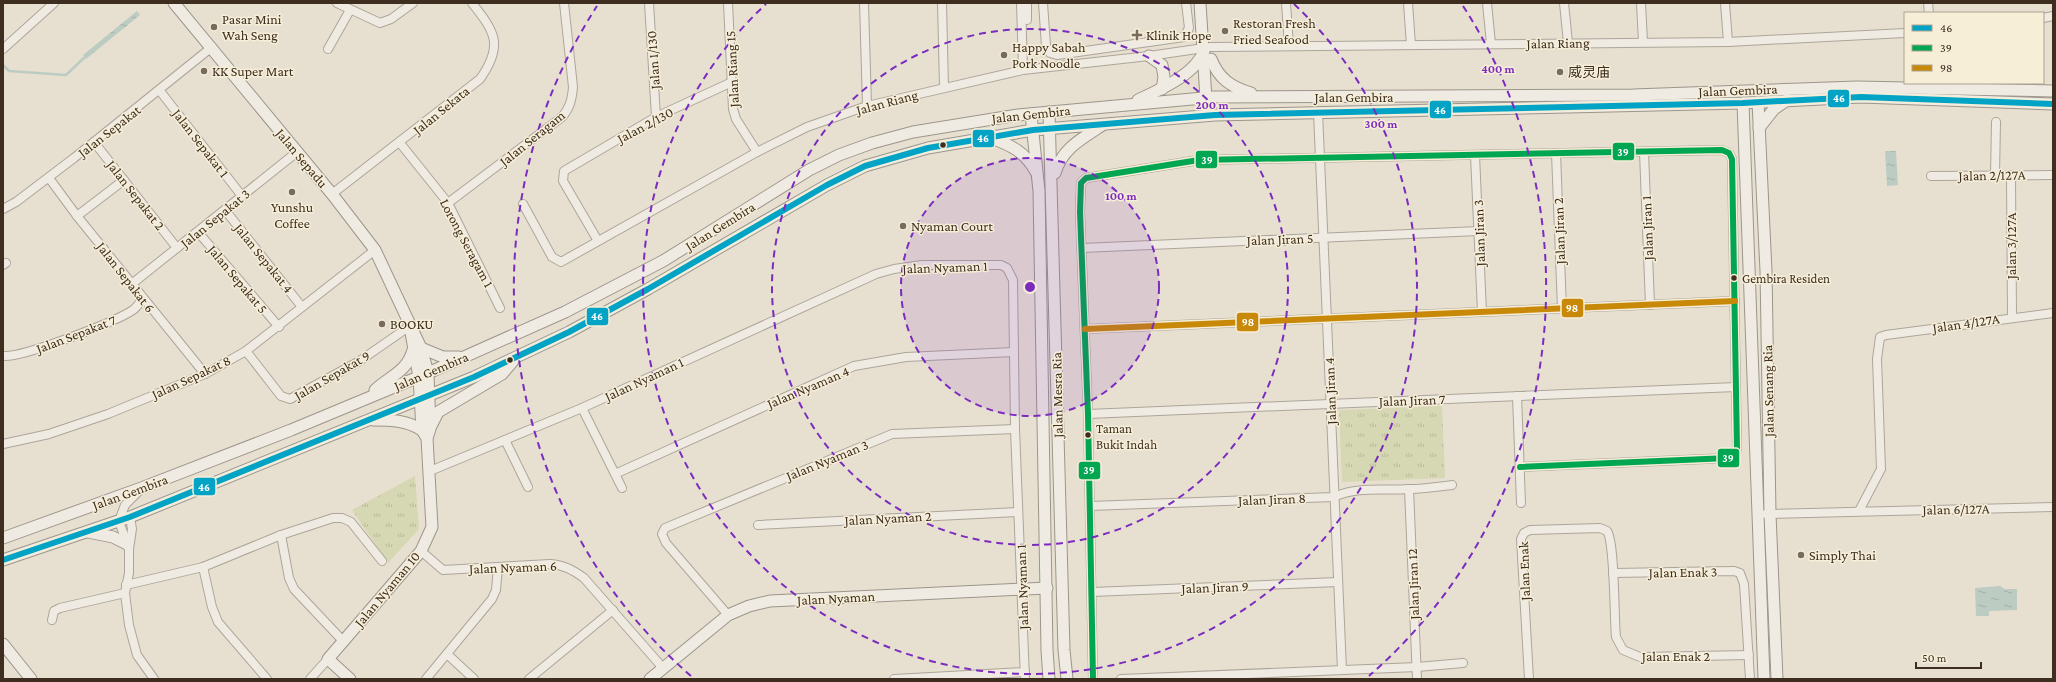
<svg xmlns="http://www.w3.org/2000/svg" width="2056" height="682" viewBox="0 0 2056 682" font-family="'Crimson Pro','Noto Sans SC',serif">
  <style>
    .park { fill: url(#park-tufts) }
    .water { fill: url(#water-ripples) }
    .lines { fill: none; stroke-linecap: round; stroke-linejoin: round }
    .stream { stroke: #bcccc2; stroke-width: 2.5 }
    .street-casing { stroke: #ada599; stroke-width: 10 }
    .secondary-casing { stroke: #9c958a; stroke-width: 13 }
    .street { stroke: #efebe3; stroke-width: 8 }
    .secondary { stroke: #efebe3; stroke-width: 11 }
    .bus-1-casing { stroke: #f7eed8; stroke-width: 9 }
    .bus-2-casing { stroke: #f7eed8; stroke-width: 9 }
    .bus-3-casing { stroke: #f7eed8; stroke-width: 9 }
    .bus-1 { stroke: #03a3c5; stroke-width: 6 }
    .bus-2 { stroke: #00a651; stroke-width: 6 }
    .bus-3 { stroke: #c88808; stroke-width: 6 }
    .ring { fill: none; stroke: #7b2cbf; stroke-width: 2; stroke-dasharray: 7 5 }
    .poi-dot { fill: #786c5e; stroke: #f7eed8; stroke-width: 1.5 }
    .bus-dot { fill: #3d2e20; stroke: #f7eed8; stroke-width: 1.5 }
    .labels { text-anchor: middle; stroke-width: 3; stroke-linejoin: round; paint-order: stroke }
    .bus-label { font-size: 13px; fill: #3d2e20; stroke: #f7eed8; text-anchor: start }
    .poi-label { font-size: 14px; fill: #3d2e20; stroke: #f7eed8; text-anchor: start }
    .street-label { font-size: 14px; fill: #3d2e20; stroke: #f7eed8 }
    .centre { fill: #7b2cbf; stroke: #f7eed8; stroke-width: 2 }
    .ring-label { font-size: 12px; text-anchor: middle; font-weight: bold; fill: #7b2cbf; stroke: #f7eed8; stroke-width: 3; stroke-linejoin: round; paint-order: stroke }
    .line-badge { stroke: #f7eed8; stroke-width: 1.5 }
    .badge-label { font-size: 11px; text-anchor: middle; font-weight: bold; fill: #fff }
  </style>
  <defs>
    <pattern id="park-tufts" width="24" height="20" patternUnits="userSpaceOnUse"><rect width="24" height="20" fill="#d6d7b3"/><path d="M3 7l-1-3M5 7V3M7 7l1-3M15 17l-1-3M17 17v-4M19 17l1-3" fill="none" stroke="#b9b99a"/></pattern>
    <pattern id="water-ripples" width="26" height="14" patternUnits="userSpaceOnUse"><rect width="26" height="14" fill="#bcccc2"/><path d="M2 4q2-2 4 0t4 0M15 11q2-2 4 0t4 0" fill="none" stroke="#a2b0a6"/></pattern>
  </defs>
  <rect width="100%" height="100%" fill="#e7e0d1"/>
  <g class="park">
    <polygon points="1442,406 1445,478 1342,482 1339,410"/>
    <polygon points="415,476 419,529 388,563 352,510"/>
  </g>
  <g class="water">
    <polygon points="137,11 140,15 86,59 83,55"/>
    <polygon points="1885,151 1896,151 1898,185 1887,186"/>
    <polygon points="2000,586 2005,589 2017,589 2017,610 1989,611 1989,616 1976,616 1975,588"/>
  </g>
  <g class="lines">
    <polyline class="stream" points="3,65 9,71 66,75 86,56"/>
    <g class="street-casing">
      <g id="street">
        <polyline points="337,3 380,23 391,19 413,3"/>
        <polyline points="649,3 656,117"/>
        <polyline points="728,3 733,109 736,119 757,152"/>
        <polyline points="864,3 867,106"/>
        <polyline points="942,3 944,87"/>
        <polyline points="1021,3 1023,70"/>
        <polyline points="1027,3 1027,20"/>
        <polyline points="1043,3 1046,46 1050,53 1057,55 1184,37 1189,28 1186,3"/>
        <polyline points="1286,3 1289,46"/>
        <polyline points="1408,3 1411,45"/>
        <polyline points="1487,3 1491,44"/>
        <polyline points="1564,3 1568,43"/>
        <polyline points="1641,3 1643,42"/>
        <polyline points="1725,3 1728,42"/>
        <polyline points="1928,3 1929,13"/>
        <polyline points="2043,18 2053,16"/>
        <polyline points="1210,47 1728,42 1905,33"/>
        <polyline points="3,49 54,3"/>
        <polyline points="328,49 350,10"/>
        <polyline points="160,91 242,196"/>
        <polyline points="1318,112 1342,670"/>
        <polyline points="94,142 177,248"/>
        <polyline points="400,143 448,203 500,308"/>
        <polyline points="1644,152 1650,305"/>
        <polyline points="1556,153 1562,309"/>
        <polyline points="1475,155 1482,312"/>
        <polyline points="1995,175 1996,122"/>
        <polyline points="2011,175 2012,317"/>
        <polyline points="1931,176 2053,175"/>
        <polyline points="49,178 77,216 205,374"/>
        <path d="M332 194 480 79C504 45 495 32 472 3"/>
        <path d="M448 203 562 117C570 108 572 99 573 87L564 3"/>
        <polyline points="523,204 552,257 561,262 757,152 807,127 867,106 1023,70 1149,56 1204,48"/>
        <polyline points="3,209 16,202 74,158 212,47"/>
        <polyline points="225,210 302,307"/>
        <polyline points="77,216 124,180"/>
        <polyline points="198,232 279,327"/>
        <polyline points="598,241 563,181 564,171 656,117 732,82"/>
        <polyline points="1082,248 1479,231"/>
        <polyline points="3,265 6,263"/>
        <polyline points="133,283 297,152"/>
        <polyline points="1085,329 1735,301"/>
        <polyline points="246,351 281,396 290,399 358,362 410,326"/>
        <path d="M3 356C22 358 115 322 133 310 137 307 140 302 143 299"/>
        <polyline points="1517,396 1521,503"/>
        <polyline points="582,408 622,488"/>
        <polyline points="1088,414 1736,387"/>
        <polyline points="505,440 528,487"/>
        <polyline points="3,444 49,434 108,414 205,374 246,351 375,250"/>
        <polyline points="430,471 582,408 876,274 894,269 922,265 1001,265 1007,268 1013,280 1015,429 1025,679"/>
        <polyline points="615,474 854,366 906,357 1014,352"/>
        <polyline points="1409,489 1417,679"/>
        <polyline points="140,490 125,505 119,521 129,550 129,573 125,593 129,625 137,655 154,679"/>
        <path d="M1090 506 1334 497C1357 486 1384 491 1408 489 1423 489 1437 487 1452 485"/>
        <polyline points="1859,511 1881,469 1877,359 1880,337 1886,335 2053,313"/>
        <polyline points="1766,514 2053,507"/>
        <polyline points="758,525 1018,512"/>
        <polyline points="281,535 289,578 294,589 343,641"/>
        <polyline points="129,549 132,529 130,517"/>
        <path d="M421 551 443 570 550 564C564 565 573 570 584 578L663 668"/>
        <polyline points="203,567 212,607 218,622 267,679"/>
        <polyline points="1613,573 1734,571 1740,573 1744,584 1750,679"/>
        <polyline points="126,585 203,567 281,535 333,518 342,518 351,522 382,561"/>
        <polyline points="1092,592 1338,582"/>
        <polyline points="728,615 666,543 662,534 665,528 892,434 1015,429"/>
        <polyline points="52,620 54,611 60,608 125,593"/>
        <polyline points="447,654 474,679"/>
        <polyline points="310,679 328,659"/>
        <polyline points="426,679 492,599 496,590 498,567"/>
        <polyline points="529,679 613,610"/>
        <polyline points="894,679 1025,672"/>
        <polyline points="1093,679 1088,414 1080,212 1081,183 1086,178 1199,160 1722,150 1729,153 1732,159 1737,449 1735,455 1729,458 1520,467"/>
        <polyline points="1121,679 1417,667 1463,663"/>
        <path d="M1529 679 1521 539 1524 533 1530 530 1600 528 1607 531C1615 542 1614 619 1616 637L1623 650 1640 657 1749 655"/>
      </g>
    </g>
    <g class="secondary-casing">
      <g id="secondary">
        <polyline points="174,3 332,194 375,250 421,348 428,373 430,429 427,438"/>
        <polyline points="1200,3 1207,115"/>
        <polyline points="1149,56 1162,65 1164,77 1162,89"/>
        <path d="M1211 59C1219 79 1231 87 1251 93"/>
        <path d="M1138 100C1159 90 1195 75 1204 51"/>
        <polyline points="1758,102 1766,271 1770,514 1777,679"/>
        <polyline points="1743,103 1764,679"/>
        <polyline points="1049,112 1064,650 1067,679"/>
        <polyline points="1031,114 1039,191 1047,650 1049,679"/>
        <polyline points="1759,128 1774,109 1787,100"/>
        <path d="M989 137C1010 145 1025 151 1036 172"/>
        <path d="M1055 173C1062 149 1081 139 1101 126"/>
        <polyline points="421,348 443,357 459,357"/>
        <path d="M375 390C390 376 407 372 413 350"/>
        <path d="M373 420C391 420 406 420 422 430"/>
        <polyline points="431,426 438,412 502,374 513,361"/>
        <polyline points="88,532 113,537 127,544"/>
        <polyline points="3,538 144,487 291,430 428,373 565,312 663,261 809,170 839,155 872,143 913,132 1018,115 1214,97 1633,95 1857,87 2053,91"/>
        <polyline points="3,560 130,517 474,377 569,332 648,289 827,185 865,166 928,148 1033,130 1215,115 1743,103 1861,97 2053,104"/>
        <polyline points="3,644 31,679"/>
        <polyline points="350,679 328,659 421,551 432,527 427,438 422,430 419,377 410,327"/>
        <polyline points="650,679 728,615 749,606 770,601 1047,588"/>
      </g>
    </g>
    <use href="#street" class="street"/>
    <use href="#secondary" class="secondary"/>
    <g class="bus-1-casing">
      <polyline id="bus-1" points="3,560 130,517 474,377 569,332 648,289 827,185 865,166 928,148 1033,130 1215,115 1743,103 1861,97 2053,104"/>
    </g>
    <g class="bus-2-casing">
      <polyline id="bus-2" points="1093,679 1088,414 1080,212 1081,183 1086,178 1199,160 1722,150 1729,153 1732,159 1737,449 1735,455 1729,458 1520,467"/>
    </g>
    <g class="bus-3-casing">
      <polyline id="bus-3" points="1085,329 1735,301"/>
    </g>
    <use href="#bus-1" class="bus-1"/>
    <use href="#bus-2" class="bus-2"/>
    <use href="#bus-3" class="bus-3"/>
  </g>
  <circle cx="1030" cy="287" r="129" fill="#7b2cbf" fill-opacity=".12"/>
  <g class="ring">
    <circle cx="1030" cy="287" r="129"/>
    <circle cx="1030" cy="287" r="258"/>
    <path d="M1294 4A387 387 0 1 1 766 4"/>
    <path d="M691 676A516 516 0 0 1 597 6M1463 6A516 516 0 0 1 1369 676"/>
  </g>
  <g class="poi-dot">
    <circle cx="214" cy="27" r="4"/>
    <circle cx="1225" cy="31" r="4"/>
    <path d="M1135 29h4v4h4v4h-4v4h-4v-4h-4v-4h4z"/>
    <circle cx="1004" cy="55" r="4"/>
    <circle cx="204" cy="71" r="4"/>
    <circle cx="1560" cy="72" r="4"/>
    <circle cx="292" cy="192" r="4"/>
    <circle cx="903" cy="226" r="4"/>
    <circle cx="382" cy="324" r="4"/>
    <circle cx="1801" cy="555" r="4"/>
  </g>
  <g class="bus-dot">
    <circle cx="943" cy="145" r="3.5"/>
    <circle cx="1734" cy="278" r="3.5"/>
    <circle cx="510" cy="360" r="3.5"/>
    <circle cx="1088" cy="435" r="3.5"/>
  </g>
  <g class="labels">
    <g class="bus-label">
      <text x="1742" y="283">Gembira Residen</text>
      <text x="1096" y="433">Taman<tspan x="1096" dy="16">Bukit Indah</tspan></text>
    </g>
    <g class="poi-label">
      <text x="222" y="24">Pasar Mini<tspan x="222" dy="16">Wah Seng</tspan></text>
      <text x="1233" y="28">Restoran Fresh<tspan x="1233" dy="16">Fried Seafood</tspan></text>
      <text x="1146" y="40">Klinik Hope</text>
      <text x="1012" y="52">Happy Sabah<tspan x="1012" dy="16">Pork Noodle</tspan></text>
      <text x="212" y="76">KK Super Mart</text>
      <text x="1568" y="77">威灵庙</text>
      <text x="292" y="212" text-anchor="middle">Yunshu<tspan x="292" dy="16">Coffee</tspan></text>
      <text x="911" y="231">Nyaman Court</text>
      <text x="390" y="329">BOOKU</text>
      <text x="1809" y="560">Simply Thai</text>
    </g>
    <g class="street-label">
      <text transform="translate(1558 43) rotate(-1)" y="5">Jalan Riang</text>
      <text transform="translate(653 60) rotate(-94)" y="5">Jalan 1/130</text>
      <text transform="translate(732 69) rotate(-93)" y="5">Jalan Riang 15</text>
      <text transform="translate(1738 90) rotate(-2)" y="5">Jalan Gembira</text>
      <text x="1354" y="102">Jalan Gembira</text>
      <text transform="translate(887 102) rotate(-15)" y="5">Jalan Riang</text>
      <text transform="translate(441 110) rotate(-39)" y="5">Jalan Sekata</text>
      <text transform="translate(1031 114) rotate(-6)" y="5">Jalan Gembira</text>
      <text transform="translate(645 125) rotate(-28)" y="5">Jalan 2/130</text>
      <text transform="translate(109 131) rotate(-38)" y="5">Jalan Sepakat</text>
      <text transform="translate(532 138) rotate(-39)" y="5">Jalan Seragam</text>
      <text transform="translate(201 143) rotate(52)" y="5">Jalan Sepakat 1</text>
      <text transform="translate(302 158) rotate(50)" y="5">Jalan Sepadu</text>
      <text transform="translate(1992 175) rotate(-1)" y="5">Jalan 2/127A</text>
      <text transform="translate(136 195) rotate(52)" y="5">Jalan Sepakat 2</text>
      <text transform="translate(215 218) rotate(-39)" y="5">Jalan Sepakat 3</text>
      <text transform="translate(720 226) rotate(-32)" y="5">Jalan Gembira</text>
      <text transform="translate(1647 228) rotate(-92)" y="5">Jalan Jiran 1</text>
      <text transform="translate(1559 231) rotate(-92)" y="5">Jalan Jiran 2</text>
      <text transform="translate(1479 233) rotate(-92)" y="5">Jalan Jiran 3</text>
      <text transform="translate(1280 239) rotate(-2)" y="5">Jalan Jiran 5</text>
      <text transform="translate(467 243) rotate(62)" y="5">Lorong Seragam 1</text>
      <text transform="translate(2011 246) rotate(-90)" y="5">Jalan 3/127A</text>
      <text transform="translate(264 258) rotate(51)" y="5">Jalan Sepakat 4</text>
      <text transform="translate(945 267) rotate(-2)" y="5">Jalan Nyaman 1</text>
      <text transform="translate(126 277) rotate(52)" y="5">Jalan Sepakat 6</text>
      <text transform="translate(238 279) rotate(50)" y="5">Jalan Sepakat 5</text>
      <text transform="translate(1966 323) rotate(-8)" y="5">Jalan 4/127A</text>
      <text transform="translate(76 334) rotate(-21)" y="5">Jalan Sepakat 7</text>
      <text transform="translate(431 371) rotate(-23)" y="5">Jalan Gembira</text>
      <text transform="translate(332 375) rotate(-30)" y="5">Jalan Sepakat 9</text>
      <text transform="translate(191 377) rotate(-25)" y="5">Jalan Sepakat 8</text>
      <text transform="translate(644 379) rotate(-25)" y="5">Jalan Nyaman 1</text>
      <text transform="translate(808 387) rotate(-23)" y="5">Jalan Nyaman 4</text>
      <text transform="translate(1330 391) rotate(-92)" y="5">Jalan Jiran 4</text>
      <text transform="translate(1768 391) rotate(-91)" y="5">Jalan Senang Ria</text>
      <text transform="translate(1057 395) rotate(-91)" y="5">Jalan Mesra Ria</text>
      <text transform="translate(1412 400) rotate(-2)" y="5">Jalan Jiran 7</text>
      <text transform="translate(827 460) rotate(-22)" y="5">Jalan Nyaman 3</text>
      <text transform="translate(130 492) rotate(-20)" y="5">Jalan Gembira</text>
      <text transform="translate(1272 499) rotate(-2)" y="5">Jalan Jiran 8</text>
      <text transform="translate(1956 509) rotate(-1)" y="5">Jalan 6/127A</text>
      <text transform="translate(888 518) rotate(-3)" y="5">Jalan Nyaman 2</text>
      <text transform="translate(513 567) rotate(-2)" y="5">Jalan Nyaman 6</text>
      <text transform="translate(1524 571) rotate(-92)" y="5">Jalan Enak</text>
      <text transform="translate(1683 572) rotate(-1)" y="5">Jalan Enak 3</text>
      <text transform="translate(1413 584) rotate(-92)" y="5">Jalan Jiran 12</text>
      <text transform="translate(1022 587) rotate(-92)" y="5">Jalan Nyaman 1</text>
      <text transform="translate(1215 587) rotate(-2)" y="5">Jalan Jiran 9</text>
      <text transform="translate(387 589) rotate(-50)" y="5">Jalan Nyaman 10</text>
      <text transform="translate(836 598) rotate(-3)" y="5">Jalan Nyaman</text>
      <text x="1676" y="661">Jalan Enak 2</text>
    </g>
  </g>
  <circle cx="1030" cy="287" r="6" class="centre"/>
  <g class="ring-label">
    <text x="1498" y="73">400 m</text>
    <text x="1212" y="109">200 m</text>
    <text x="1381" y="128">300 m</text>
    <text x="1121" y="200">100 m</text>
  </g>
  <g class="line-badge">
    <rect x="1827" y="89" width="23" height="19" rx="4" fill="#03a3c5"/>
    <rect x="1429" y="100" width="23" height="19" rx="4" fill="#03a3c5"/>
    <rect x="972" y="129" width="23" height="19" rx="4" fill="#03a3c5"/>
    <rect x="1612" y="142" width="23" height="19" rx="4" fill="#00a651"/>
    <rect x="1195" y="150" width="23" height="19" rx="4" fill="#00a651"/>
    <rect x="1561" y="298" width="23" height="20" rx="4" fill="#c88808"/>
    <rect x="586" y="307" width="23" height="19" rx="4" fill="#03a3c5"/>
    <rect x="1236" y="312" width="23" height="20" rx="4" fill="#c88808"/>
    <rect x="1717" y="448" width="23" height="20" rx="4" fill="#00a651"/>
    <rect x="1078" y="461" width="23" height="19" rx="4" fill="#00a651"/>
    <rect x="193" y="477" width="23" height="19" rx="4" fill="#03a3c5"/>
  </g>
  <g class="badge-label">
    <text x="1839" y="102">46</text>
    <text x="1440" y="114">46</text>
    <text x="983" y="142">46</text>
    <text x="1623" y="156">39</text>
    <text x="1207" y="164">39</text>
    <text x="1572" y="312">98</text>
    <text x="597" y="320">46</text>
    <text x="1248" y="326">98</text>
    <text x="1728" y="462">39</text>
    <text x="1089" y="474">39</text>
    <text x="204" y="491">46</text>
  </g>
  <rect width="2056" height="682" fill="none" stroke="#3d2e20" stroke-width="8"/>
  <rect x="1904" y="12" width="140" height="72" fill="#f7eed8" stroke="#ada18e"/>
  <rect x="1912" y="25" width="20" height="6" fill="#03a3c5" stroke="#ada18e"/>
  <text x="1940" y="32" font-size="12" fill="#3d2e20">46</text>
  <rect x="1912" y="45" width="20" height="6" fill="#00a651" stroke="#ada18e"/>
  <text x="1940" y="52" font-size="12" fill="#3d2e20">39</text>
  <rect x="1912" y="65" width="20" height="6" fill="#c88808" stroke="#ada18e"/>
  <text x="1940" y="72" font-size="12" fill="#3d2e20">98</text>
  <path d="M1916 662v6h65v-6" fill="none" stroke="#3d2e20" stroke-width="2"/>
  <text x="1922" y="662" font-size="12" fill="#3d2e20" stroke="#f7eed8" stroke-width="3" paint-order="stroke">50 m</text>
</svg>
